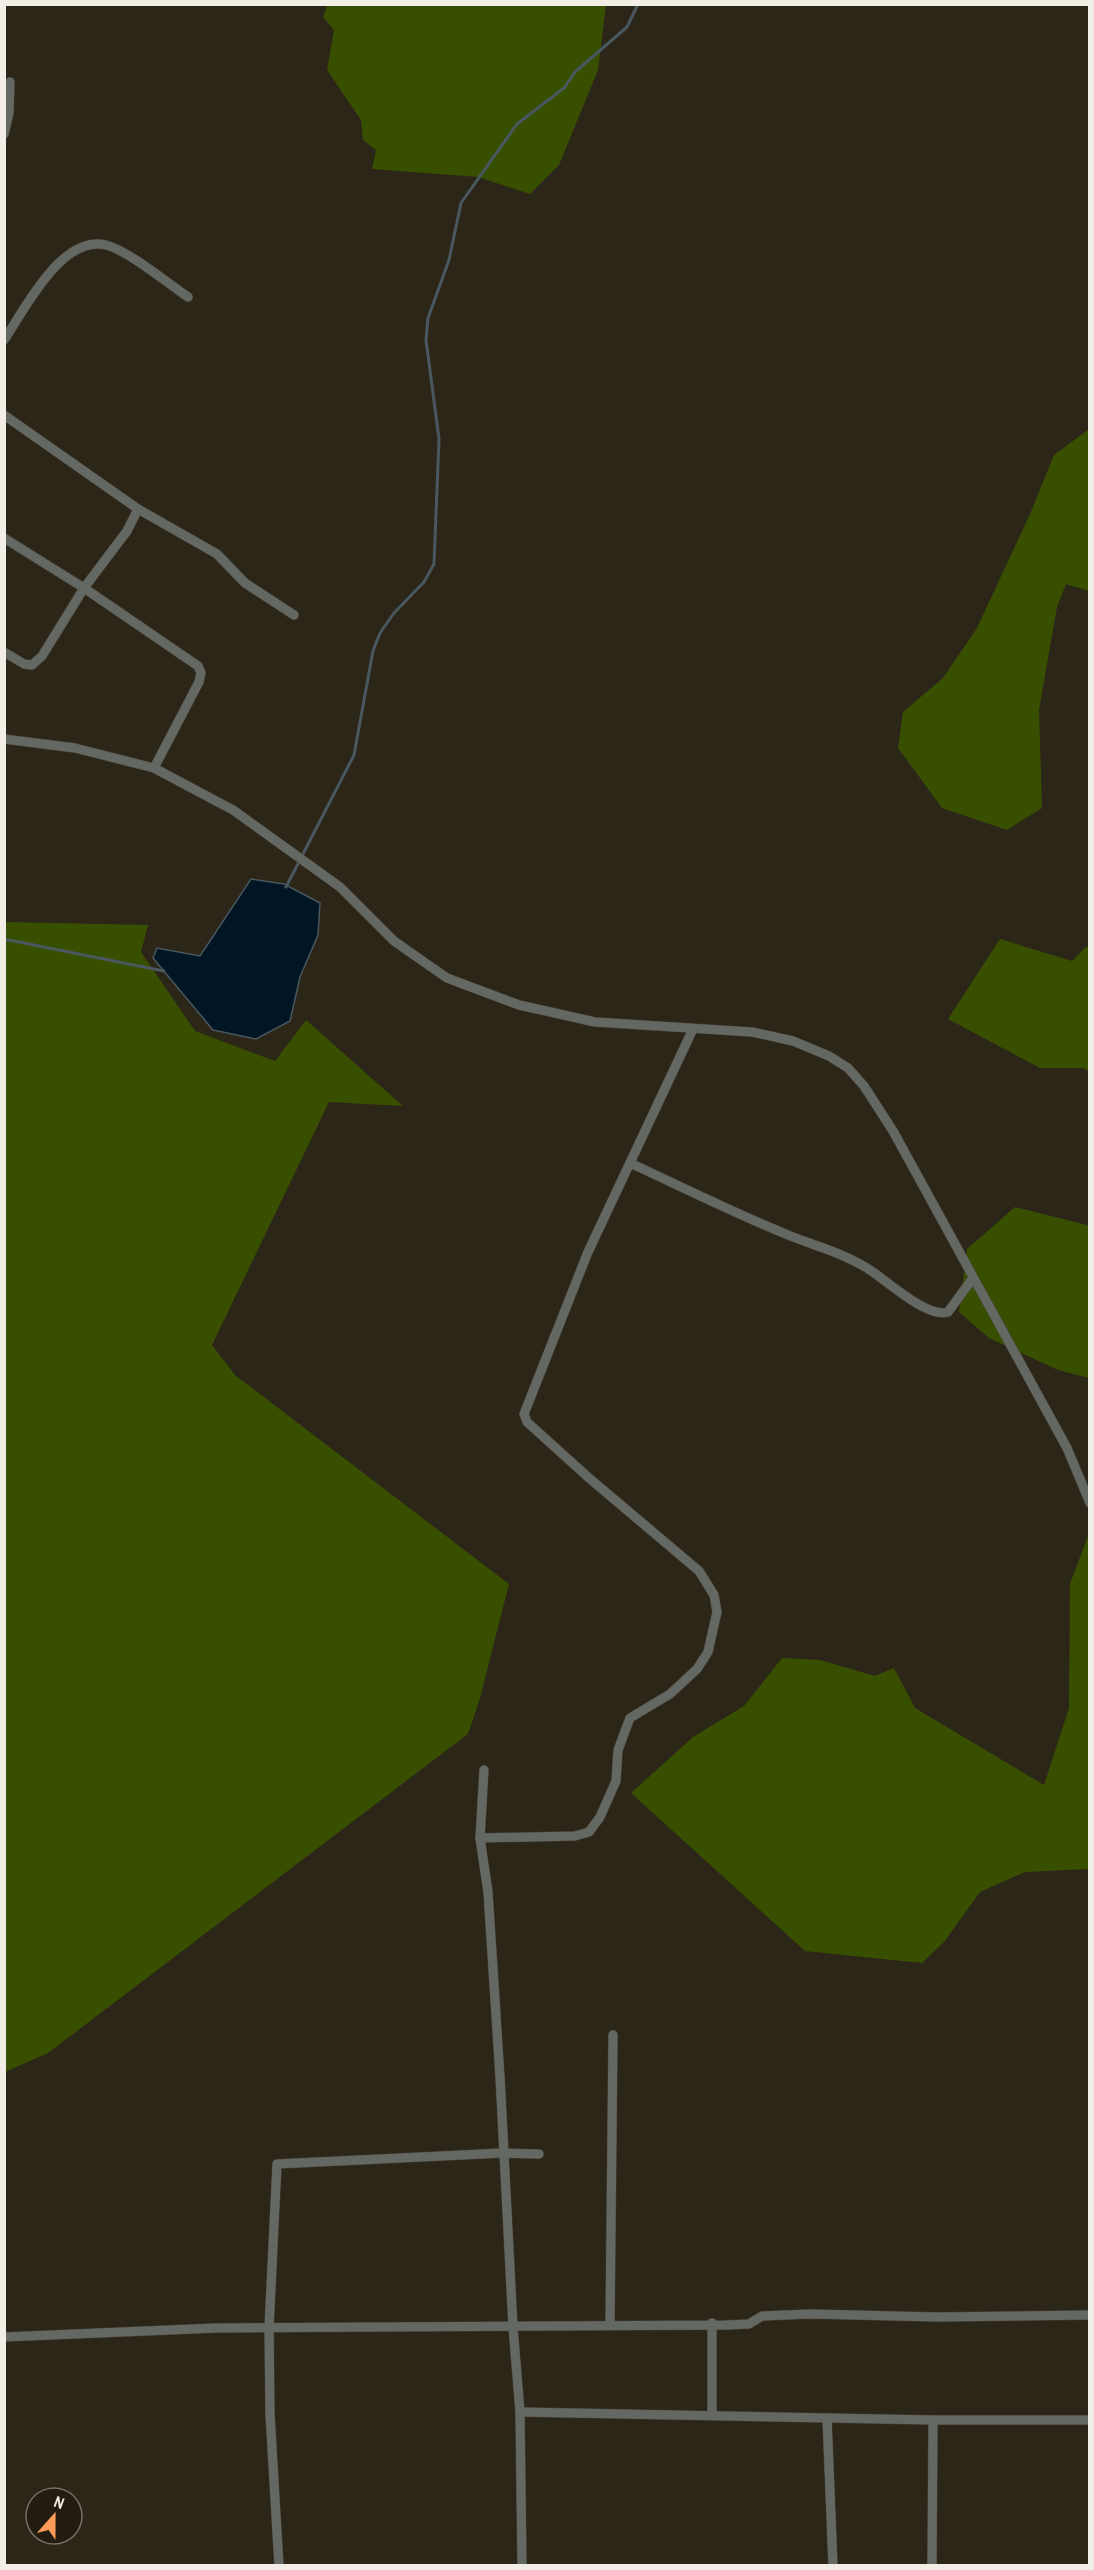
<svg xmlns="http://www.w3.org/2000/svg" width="1094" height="2570" viewBox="0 0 1094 2570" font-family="'Archivo Narrow',sans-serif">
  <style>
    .green { fill: #394f00 }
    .water { fill: #001624; stroke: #49575e; stroke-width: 1.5 }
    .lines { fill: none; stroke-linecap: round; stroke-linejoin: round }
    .stream { stroke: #49575e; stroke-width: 3 }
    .minor-casing { stroke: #484236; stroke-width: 10 }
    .minor { stroke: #636862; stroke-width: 9 }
  </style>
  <rect width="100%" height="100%" fill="#2c2619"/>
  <g class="green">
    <polygon points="328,4 606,5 598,70 559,165 530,194 478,177 372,169 376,150 363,140 361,120 327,70 334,30 323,17"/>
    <polygon points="1089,429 1089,591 1066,584 1057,607 1039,710 1042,808 1007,830 942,808 898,748 903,712 943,678 977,628 1030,514 1054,455"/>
    <polygon points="5,922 148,925 141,952 195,1031 275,1061 306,1020 403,1106 329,1102 212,1345 235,1375 509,1584 480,1698 468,1734 48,2053 5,2072"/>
    <polygon points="1000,939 1072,961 1086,947 1089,948 1089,1071 1083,1068 1040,1068 948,1019"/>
    <polygon points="1015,1207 1087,1225 1089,1228 1089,1378 1058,1370 989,1338 959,1312 967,1249"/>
    <polygon points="1089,1533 1089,1869 1025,1872 980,1892 944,1942 922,1963 805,1951 631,1793 693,1737 744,1706 782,1658 820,1660 875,1676 894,1668 915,1708 1044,1785 1069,1708 1070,1584"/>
  </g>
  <polygon class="water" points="251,879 284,884 320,903 318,935 300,977 290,1021 256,1039 213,1030 153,958 157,948 200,956"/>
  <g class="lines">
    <g class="stream">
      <polyline points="286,887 354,755 373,651 380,633 394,613 424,582 434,564 439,439 426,340 428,318 449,260 461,203 517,124 564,88 575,72 627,27 638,4"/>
      <polyline points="4,939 164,971"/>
    </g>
    <g class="minor-casing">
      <g id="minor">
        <polyline points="4,134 9,113 10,82"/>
        <path d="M4 340C25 309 62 234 106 245 129 251 167 283 188 297"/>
        <polyline points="4,415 138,509 217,554 245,583 294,615"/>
        <polyline points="4,538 84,588 127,531 138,509"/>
        <polyline points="4,652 24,664 32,665 42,656 84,588 198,666 201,673 199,682 154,768"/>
        <polyline points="4,739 75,748 154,768 233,810 340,887 394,941 447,978 519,1005 595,1022 752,1032 793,1041 829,1056 848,1068 864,1086 893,1131 1067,1448 1090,1503"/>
        <path d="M630 1163C680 1186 730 1211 781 1232 810 1245 843 1252 870 1270 887 1281 928 1319 948 1312L973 1278"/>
        <polyline points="484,1770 480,1838 488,1892 500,2077 513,2327 520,2412 522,2566"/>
        <polyline points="480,1838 575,1836 589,1832 600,1817 616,1781 618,1750 630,1718 670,1694 697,1669 708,1652 717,1612 714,1595 699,1571 589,1478 527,1422 524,1414 588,1252 693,1029"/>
        <polyline points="712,2323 712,2414"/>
        <polyline points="610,2325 613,2035"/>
        <polyline points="4,2337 216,2328 726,2325 749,2324 762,2316 810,2314 938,2317 1090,2315"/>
        <polyline points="520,2412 933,2420 1090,2420"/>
        <polyline points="827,2418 833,2566"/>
        <polyline points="279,2566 270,2414 269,2328 277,2164 503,2153 539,2154"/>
        <polyline points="932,2566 933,2420"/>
      </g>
    </g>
    <use href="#minor" class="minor"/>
  </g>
  <rect width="1094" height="2570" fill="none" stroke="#f2eee5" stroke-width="12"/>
  <g transform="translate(54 2516) rotate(21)"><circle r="28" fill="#231c10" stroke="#767065" stroke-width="1.5"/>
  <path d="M0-4.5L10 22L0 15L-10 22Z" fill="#fe9b58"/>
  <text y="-9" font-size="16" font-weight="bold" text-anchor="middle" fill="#f2eee5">N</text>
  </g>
</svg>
